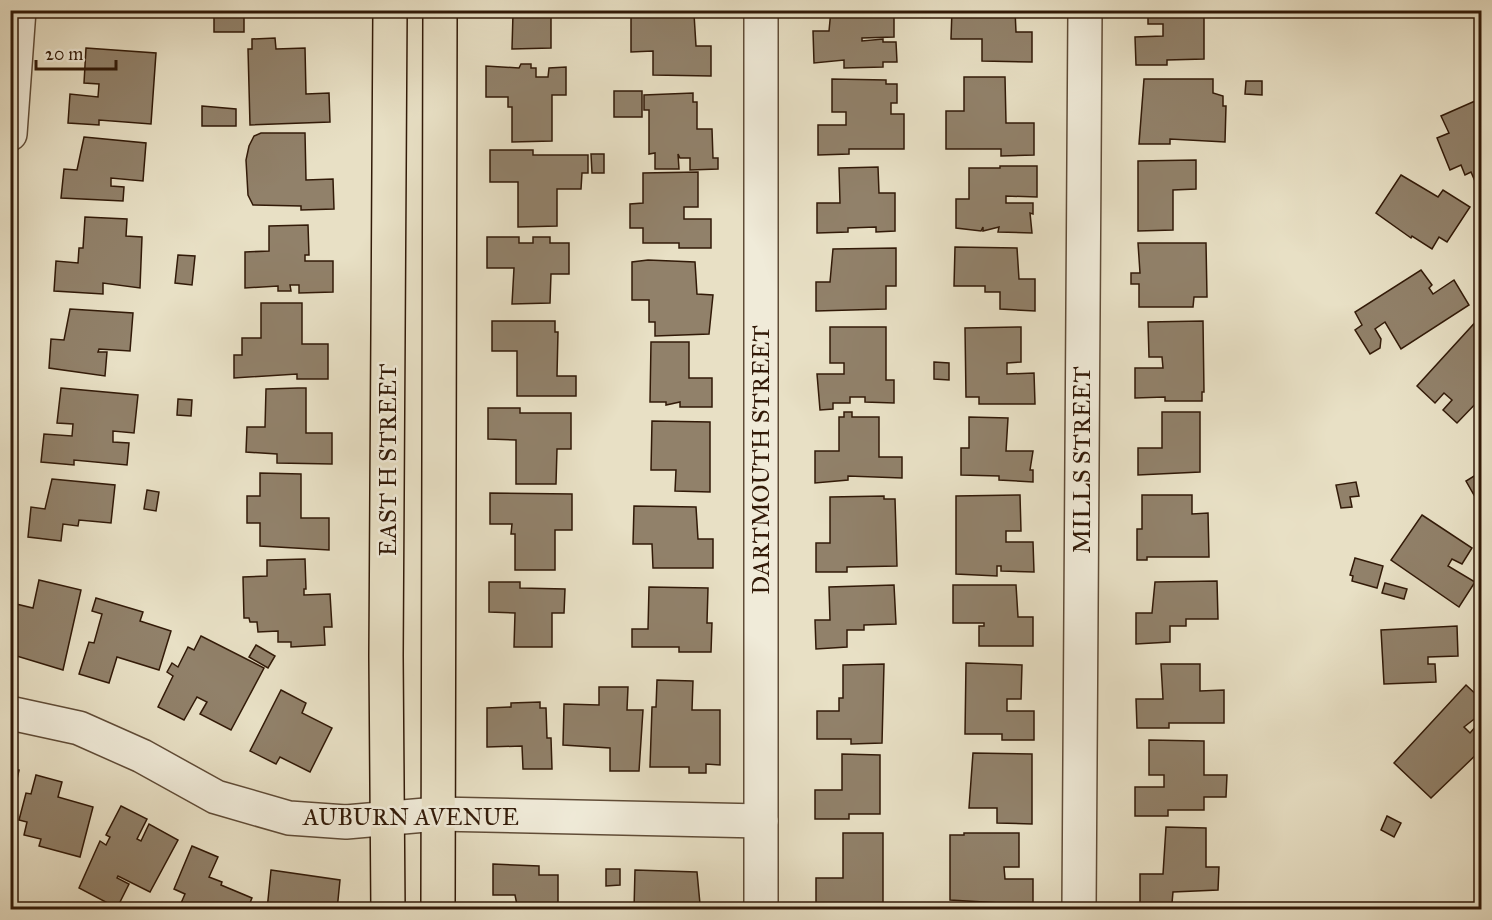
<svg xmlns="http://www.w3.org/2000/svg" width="1492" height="920" viewBox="0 0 1492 920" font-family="'IM FELL Great Primer',serif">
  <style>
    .building { fill: #91816a; stroke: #321a08; stroke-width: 1.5 }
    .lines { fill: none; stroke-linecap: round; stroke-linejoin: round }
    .minor-casing { stroke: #604c37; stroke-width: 36 }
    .major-casing { stroke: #321a08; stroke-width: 36 }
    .minor { stroke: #f0ebd9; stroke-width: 33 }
    .major { stroke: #e8e0c5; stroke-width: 33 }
    .labels { text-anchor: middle; stroke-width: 5; stroke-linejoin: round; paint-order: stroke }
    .street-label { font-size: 24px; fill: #321a08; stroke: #f0ebd9 }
  </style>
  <rect width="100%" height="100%" fill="#e8e0c5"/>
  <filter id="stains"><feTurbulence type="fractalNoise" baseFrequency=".00333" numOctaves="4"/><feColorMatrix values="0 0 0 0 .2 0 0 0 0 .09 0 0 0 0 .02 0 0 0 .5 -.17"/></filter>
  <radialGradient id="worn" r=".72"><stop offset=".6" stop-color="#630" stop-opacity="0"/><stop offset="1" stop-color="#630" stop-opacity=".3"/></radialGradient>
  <g class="building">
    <polygon points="488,10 563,10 563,16 551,16 551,48 512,49 513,13 488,13"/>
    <polygon points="831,10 894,10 894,37 862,38 862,41 883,39 883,42 896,42 897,62 883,62 883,67 844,68 844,60 814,63 813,31 829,31"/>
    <polygon points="952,10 1015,10 1016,32 1032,32 1032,62 982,61 982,39 951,39"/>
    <polygon points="1148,10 1204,10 1204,59 1167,60 1167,65 1136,65 1135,37 1163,36 1163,24 1148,24"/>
    <polygon points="631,14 694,14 696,46 711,46 711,76 653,75 653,51 631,52"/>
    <rect x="214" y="15" width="30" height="17"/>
    <polygon points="275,38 276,49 305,48 306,94 329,93 330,122 250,125 248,49 252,49 252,39"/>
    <polygon points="86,48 156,53 151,124 99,120 99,125 68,123 70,94 98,97 99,84 84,83"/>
    <polygon points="521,64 531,64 531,68 536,68 536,77 548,77 549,68 566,67 566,95 552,95 552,141 512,142 512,107 508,107 508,97 486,97 486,66 519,68"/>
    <polygon points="964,77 1005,77 1006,123 1034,123 1034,155 1001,156 1001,149 946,149 946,111 964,111"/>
    <polygon points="832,79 886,80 886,84 897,84 897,103 891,103 891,114 904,114 904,149 849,149 849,154 818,155 818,125 846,125 846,112 832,112"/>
    <polygon points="1144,79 1213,79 1213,93 1223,96 1223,106 1226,106 1225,142 1170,139 1170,144 1139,144"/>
    <polygon points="1246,81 1262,81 1262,95 1245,94"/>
    <rect x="614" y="91" width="28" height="26"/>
    <polygon points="693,93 693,102 697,102 697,129 712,129 713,158 718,158 718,169 690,170 690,158 680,158 678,154 679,169 655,169 655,153 649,154 649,110 644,110 644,95"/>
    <polygon points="1475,101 1482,117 1480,193 1471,172 1465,175 1461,165 1450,170 1437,138 1449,133 1441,116"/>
    <polygon points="202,106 236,109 236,126 202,126"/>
    <polygon points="261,133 305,133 306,180 333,179 334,209 301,210 301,206 253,205 248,195 246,160 249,146 254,136"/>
    <polygon points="84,137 146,143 143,181 111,178 111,186 124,187 123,201 61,198 64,169 77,170"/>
    <polygon points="490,150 533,150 533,155 588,155 588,173 582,173 581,189 557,189 557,226 518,227 518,182 490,182"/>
    <polygon points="591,154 604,154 604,173 592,173"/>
    <polygon points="1196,160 1196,189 1173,190 1173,230 1138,231 1138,161"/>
    <polygon points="1000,166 1037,166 1037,197 1006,196 1006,203 1033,203 1033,214 1030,213 1032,233 998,232 999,227 983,231 983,227 981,231 956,228 956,199 969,199 969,168 1000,168"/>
    <polygon points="878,167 879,193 895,193 895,231 876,232 876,227 848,228 848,232 817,233 817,203 840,203 839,168"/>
    <polygon points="698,172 698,207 684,207 684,219 711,219 711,248 679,248 679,243 643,243 643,228 630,228 630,204 643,203 643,173"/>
    <polygon points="1401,175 1438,197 1443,190 1470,207 1447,242 1439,237 1432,249 1412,236 1411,238 1376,213"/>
    <polygon points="85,217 127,219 126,236 142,237 140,288 103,283 103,294 54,291 56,261 78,263 79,248 83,248"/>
    <polygon points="308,225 309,255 305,255 305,261 333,261 333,292 299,293 299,285 290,285 291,291 278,291 278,286 245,288 245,252 269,251 269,226"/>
    <polygon points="487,237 519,237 519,243 533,243 533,237 550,237 550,243 569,243 569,274 551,274 550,303 512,304 514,268 487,268"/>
    <polygon points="1138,243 1206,243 1207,297 1194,297 1193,307 1139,307 1139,284 1131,284 1131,273 1140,273"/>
    <polygon points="955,247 1017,248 1019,279 1035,279 1035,311 1000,309 1000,292 985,292 985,286 954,286"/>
    <polygon points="896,248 896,286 886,286 886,309 816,311 816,282 830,282 833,249"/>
    <polygon points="178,255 195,256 192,285 175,283"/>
    <polygon points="648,260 695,262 697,294 713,295 709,334 655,336 655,322 649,322 649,300 632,300 632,262"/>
    <polygon points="1421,270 1432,285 1429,288 1433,294 1454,280 1469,305 1401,349 1385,322 1375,329 1381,339 1380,348 1370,354 1355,330 1362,325 1355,312"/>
    <polygon points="261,303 302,303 302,344 328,344 328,379 297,379 297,374 234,378 234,355 242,355 242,338 261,338"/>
    <polygon points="70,309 133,313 130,351 99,349 98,352 107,352 105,376 49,368 51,339 64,340"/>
    <polygon points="1481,316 1482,397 1457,423 1443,410 1452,400 1444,393 1435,403 1417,386"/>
    <polygon points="492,321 555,321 555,332 558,332 557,376 576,376 576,396 517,396 517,351 492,351"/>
    <polygon points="1203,321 1204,392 1202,392 1202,401 1165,401 1165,397 1135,398 1135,368 1163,368 1162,357 1149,357 1148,322"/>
    <polygon points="830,327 886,327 886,380 894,380 894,403 865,402 865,397 850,397 850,403 833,403 833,409 820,410 817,374 844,374 844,363 830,363"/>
    <polygon points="1021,327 1021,362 1007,363 1007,374 1034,373 1035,404 979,404 979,397 966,397 965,328"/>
    <polygon points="651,342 689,342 689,378 712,378 712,407 680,407 680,402 666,405 666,402 650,402"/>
    <polygon points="934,362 949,363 949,380 934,379"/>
    <polygon points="61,388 138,395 134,433 113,431 113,442 129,443 127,465 74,460 74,465 41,462 44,434 72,436 73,424 57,423"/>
    <polygon points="298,388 306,388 306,433 332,433 332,464 277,463 277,454 246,452 247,427 265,427 266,389"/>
    <polygon points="178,399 192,400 191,416 177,415"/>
    <polygon points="488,408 520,408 520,413 571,413 571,449 557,449 556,484 516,484 516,440 488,439"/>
    <polygon points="844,412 852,412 852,417 879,417 879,457 902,457 902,478 848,476 848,480 815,483 815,451 839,451 839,417 844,417"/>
    <polygon points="1162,412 1200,412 1200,472 1138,475 1138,448 1162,448"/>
    <polygon points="969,417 1008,418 1006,451 1033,451 1030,470 1033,470 1033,482 999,480 999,476 961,475 961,448 969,448"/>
    <polygon points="652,421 710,422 710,492 675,491 676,470 651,470"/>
    <polygon points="1482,471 1482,509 1466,481"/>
    <polygon points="260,473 301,474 301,518 329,518 329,550 260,546 260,523 247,523 247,496 260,496"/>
    <polygon points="52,479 115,485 111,523 79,520 78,526 63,524 61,541 28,537 31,507 45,509"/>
    <polygon points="1356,482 1359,496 1350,497 1352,507 1341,508 1336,485"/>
    <polygon points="147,490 159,492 156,511 144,509"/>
    <polygon points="490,493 572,494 572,530 555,530 555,570 515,570 515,534 511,534 512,524 490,524"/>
    <polygon points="1020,495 1021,531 1006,531 1006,542 1033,542 1034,572 1001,571 1001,566 997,566 997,576 956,574 956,496"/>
    <polygon points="1142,495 1192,495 1192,514 1208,513 1209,557 1147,557 1147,560 1137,560 1137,529 1142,529"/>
    <polygon points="884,496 884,499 895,499 897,566 847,567 847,572 816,572 816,543 830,543 830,497"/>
    <polygon points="634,506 696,507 698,539 713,539 713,568 653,568 652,544 633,544"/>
    <polygon points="1422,515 1472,548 1462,564 1452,559 1448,566 1475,582 1459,607 1391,560"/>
    <polygon points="1355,558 1383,566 1377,588 1352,581 1353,576 1350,575"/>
    <polygon points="305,559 306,589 304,589 304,595 330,594 332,627 324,627 325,645 291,647 291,642 278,642 278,631 258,632 257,622 250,622 249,618 244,618 243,577 267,576 267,560"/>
    <polygon points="39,580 81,590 63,670 10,654 12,603 33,608"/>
    <polygon points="1217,581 1218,619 1186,619 1186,626 1170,626 1170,642 1136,644 1136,613 1152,613 1155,582"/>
    <polygon points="489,582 520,582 520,588 565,589 564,613 552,613 552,647 514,647 515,613 489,612"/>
    <polygon points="1385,583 1407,589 1404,599 1382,593"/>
    <polygon points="894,585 896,624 864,625 864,630 847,630 847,647 816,649 815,620 830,620 829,587"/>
    <polygon points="953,585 1016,585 1018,617 1033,617 1033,646 979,646 979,626 984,626 984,623 953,623"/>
    <polygon points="649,587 708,588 707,623 712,623 711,652 679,652 679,647 632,647 632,629 648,629"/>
    <polygon points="96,598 143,612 140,621 171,631 159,670 117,657 109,683 79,674 89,642 94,643 102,614 92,611"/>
    <polygon points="1457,626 1458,656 1428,657 1428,664 1435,664 1436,682 1384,684 1381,630"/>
    <polygon points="201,636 264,668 231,730 200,714 207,702 197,697 184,720 158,707 173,676 167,672 172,663 178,667 188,647 194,650"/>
    <polygon points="256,645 275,656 268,668 249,657"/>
    <polygon points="966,663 1022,665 1021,699 1007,699 1007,711 1034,711 1034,740 1002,740 1002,734 965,734"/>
    <polygon points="884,664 882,743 851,744 851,739 817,739 817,711 839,711 839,698 843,698 843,665"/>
    <polygon points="1161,664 1200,664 1200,691 1224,690 1224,723 1169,723 1169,728 1137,728 1136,699 1163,699"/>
    <polygon points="657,680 693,681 692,710 720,710 720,765 706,764 706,773 689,773 689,767 650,767 652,707 656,707"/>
    <polygon points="1466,685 1482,700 1482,713 1464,727 1470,733 1477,725 1482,729 1482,749 1431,798 1394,763"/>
    <polygon points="599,687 628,687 627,710 643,710 639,771 610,771 610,748 563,745 564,704 599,705"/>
    <polygon points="281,690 306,703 302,713 332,728 310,772 280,757 276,764 250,751"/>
    <polygon points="540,702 540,708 546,708 547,738 551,738 552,769 523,769 522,746 487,747 487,708 511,707 511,703"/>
    <polygon points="1149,740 1204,741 1204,775 1227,775 1226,797 1204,797 1204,810 1168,810 1168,816 1135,816 1135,787 1164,787 1164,775 1149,775"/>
    <polygon points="973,753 1032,754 1032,824 997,823 997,808 969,808"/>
    <polygon points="842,754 880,755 880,814 849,814 849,819 815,819 815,790 842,790"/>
    <polygon points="10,768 19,770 12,802 10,802"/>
    <polygon points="36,775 62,782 58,797 93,807 80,857 39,846 41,839 24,835 27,822 19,820 26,793 31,794"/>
    <polygon points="121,806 147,819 137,839 141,841 149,824 178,840 150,892 118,876 117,878 129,884 117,908 79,888 100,841 106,845 110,837 106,835"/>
    <polygon points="1387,816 1401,823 1394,837 1381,830"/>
    <polygon points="1166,827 1206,828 1206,867 1219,867 1218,890 1173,892 1172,903 1140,904 1140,874 1163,874"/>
    <polygon points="843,833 883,833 883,905 847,904 847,909 816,909 816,878 843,878"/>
    <polygon points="964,833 1019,833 1019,867 1004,867 1005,879 1033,879 1033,908 1001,908 1000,903 950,900 950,835 964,835"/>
    <polygon points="192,846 218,857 209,877 222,882 221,885 252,898 247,910 178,910 185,894 174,889"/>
    <polygon points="493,864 539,866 539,875 558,875 558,910 518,910 515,895 493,895"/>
    <polygon points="606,869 620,869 620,885 606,886"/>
    <polygon points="271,870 340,880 337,910 267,910"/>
    <polygon points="635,870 697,872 700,904 714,904 714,910 634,909"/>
  </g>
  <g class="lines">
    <g class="minor-casing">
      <g id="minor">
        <polyline points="761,10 761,910"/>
        <polyline points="10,134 19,10"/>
        <polyline points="10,713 79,728 142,756 216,797 289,818 346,822 437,814 761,821"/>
        <polyline points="1079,910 1085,10"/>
      </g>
    </g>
    <g class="major-casing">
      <g id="major">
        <polyline points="388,910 386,656 390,10"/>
        <polyline points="438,910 440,10"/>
      </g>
    </g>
    <use href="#minor" class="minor"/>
    <use href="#major" class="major"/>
  </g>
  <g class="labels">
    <g class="street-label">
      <text transform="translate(388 460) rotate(-90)" y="8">EAST H STREET</text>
      <text transform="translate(761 460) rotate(-90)" y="8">DARTMOUTH STREET</text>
      <text transform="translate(1082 460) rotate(-90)" y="8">MILLS STREET</text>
      <text x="411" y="825">AUBURN AVENUE</text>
    </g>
  </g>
  <rect width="1492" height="920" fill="none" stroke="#e8e0c5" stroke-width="36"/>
  <rect x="12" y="12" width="1468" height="896" fill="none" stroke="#321a08" stroke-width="3"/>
  <rect x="18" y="18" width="1456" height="884" fill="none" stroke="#321a08" stroke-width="1.5"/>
  <path d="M36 60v9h80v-9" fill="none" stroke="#321a08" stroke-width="3"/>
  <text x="45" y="60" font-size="18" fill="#321a08" stroke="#f0ebd9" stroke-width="4.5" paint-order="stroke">20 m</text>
  <rect width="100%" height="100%" filter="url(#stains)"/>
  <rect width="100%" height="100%" fill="url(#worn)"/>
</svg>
